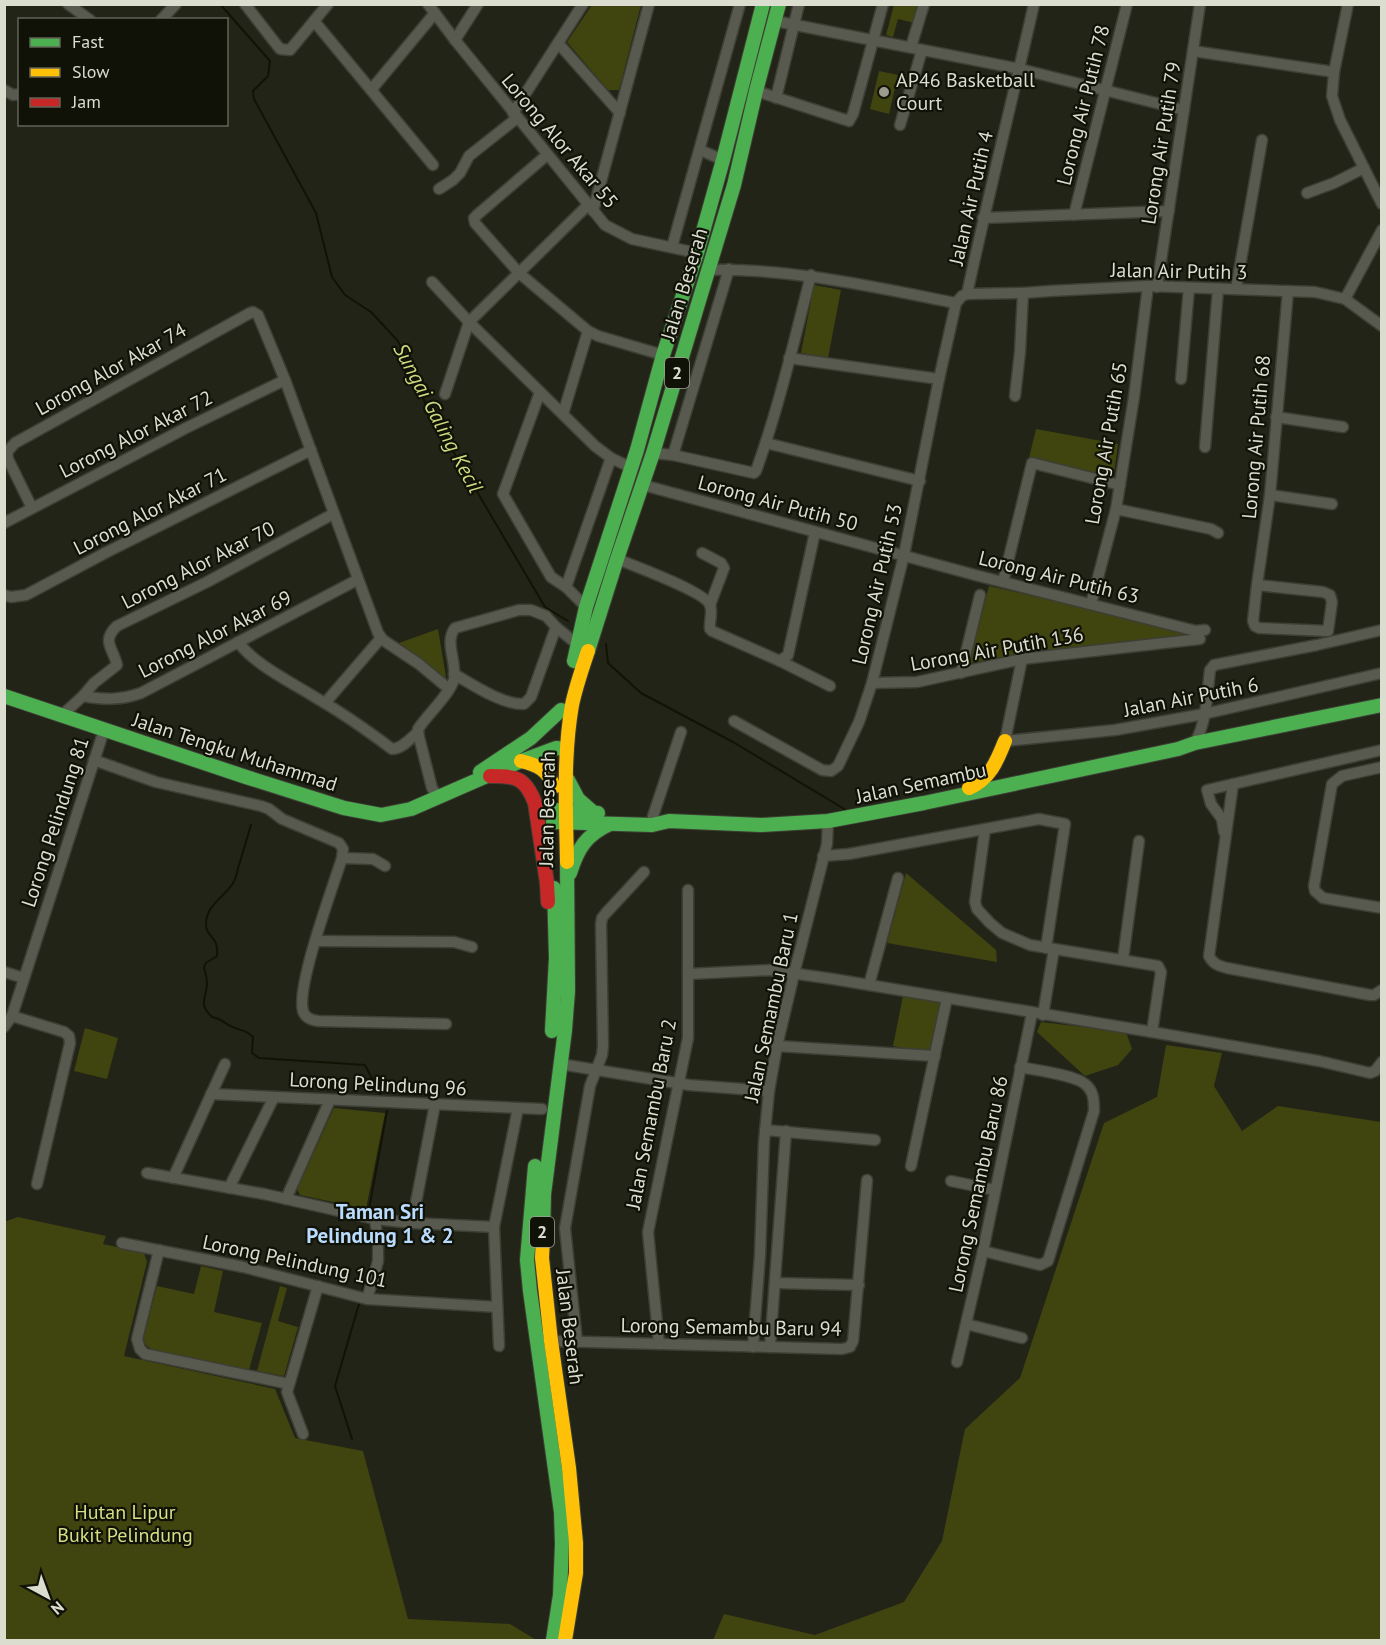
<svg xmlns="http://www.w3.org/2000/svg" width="1386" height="1645" viewBox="0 0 1386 1645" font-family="'PT Sans',sans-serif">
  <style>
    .green { fill: #40440f }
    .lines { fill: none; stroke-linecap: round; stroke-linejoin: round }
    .stream { stroke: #121303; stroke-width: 2 }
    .street-casing { stroke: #3d3f35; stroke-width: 13 }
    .fast-casing { stroke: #3d3f35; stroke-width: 16 }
    .slow-casing { stroke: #3d3f35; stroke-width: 16 }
    .jam-casing { stroke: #3d3f35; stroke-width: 16 }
    .street { stroke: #58594f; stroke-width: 10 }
    .fast { stroke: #4caf50; stroke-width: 14 }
    .slow { stroke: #ffc107; stroke-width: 14 }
    .jam { stroke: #c62828; stroke-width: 14 }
    .poi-dot { fill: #9b9c8f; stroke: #101107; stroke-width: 2 }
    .labels { text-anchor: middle; stroke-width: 4.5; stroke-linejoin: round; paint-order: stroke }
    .shield { fill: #101107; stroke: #9ea093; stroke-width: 1.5 }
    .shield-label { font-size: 18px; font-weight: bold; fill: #dbddcf }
    .poi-label { font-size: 20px; fill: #dbddcf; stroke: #101107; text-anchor: start }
    .street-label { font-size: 20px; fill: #dbddcf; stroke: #101107 }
    .park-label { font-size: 20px; fill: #d6df83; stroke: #101107 }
    .water-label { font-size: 21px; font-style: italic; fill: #d0da7e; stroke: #101107 }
    .neighbourhood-label { font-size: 21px; font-weight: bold; fill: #b9dcfe; stroke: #101107 }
  </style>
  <rect width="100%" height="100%" fill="#232418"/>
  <g class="green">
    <polygon points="592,5 641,5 619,90 608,90 567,42"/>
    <polygon points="894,5 919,5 914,23 898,19 893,37 886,35"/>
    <polygon points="879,71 898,75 889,114 870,109"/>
    <polygon points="814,285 841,290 828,358 801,353"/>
    <polygon points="1036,429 1118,444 1113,480 1029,458"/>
    <polygon points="989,586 1201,634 1203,636 969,663"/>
    <polygon points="438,629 447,683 399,643"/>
    <polygon points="906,873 996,950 997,962 887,943"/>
    <polygon points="903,996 942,1003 932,1054 893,1046"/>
    <polygon points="1041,1022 1126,1032 1132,1049 1118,1065 1085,1076 1037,1032"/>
    <polygon points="85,1028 118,1038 107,1079 74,1071"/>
    <polygon points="1166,1045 1222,1053 1214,1086 1242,1131 1278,1106 1381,1122 1381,1640 713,1640 724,1614 815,1635 904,1602 942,1541 965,1429 1020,1378 1104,1123 1157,1097"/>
    <polygon points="334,1108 385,1113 366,1209 300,1195 297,1189"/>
    <polygon points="18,1217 106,1236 103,1244 144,1253 147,1262 124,1356 275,1389 295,1438 363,1451 408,1619 510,1624 533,1638 535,1640 5,1640 4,1222"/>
    <polygon points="201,1266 223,1271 214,1312 262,1323 249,1370 153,1351 146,1345 143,1339 157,1286 194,1294"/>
    <polygon points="280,1286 287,1288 278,1321 298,1327 284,1376 257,1371"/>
  </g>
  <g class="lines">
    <g class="stream">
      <polyline points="220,4 270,61 268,76 253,91 254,99 316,213 332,277 345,295 371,312 398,341 427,407 545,607 568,621"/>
      <polyline points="606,644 608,663 641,693 733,742 846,810"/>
      <path d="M251 825C247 838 243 852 239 865 237 871 236 879 233 883 224 898 205 905 206 926 207 938 219 936 217 956L206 963 204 967C205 972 207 978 207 983 207 999 197 1002 212 1017 224 1019 225 1025 235 1028 244 1032 245 1029 253 1037L252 1053 259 1058 365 1065 381 1096"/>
      <polyline points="369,1209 387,1111"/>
      <polyline points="363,1289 373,1258 370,1226"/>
      <polyline points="352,1439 335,1386 359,1304"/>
    </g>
    <g class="street-casing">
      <g id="street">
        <polyline points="68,4 90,20"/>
        <polyline points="245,4 280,49 290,50 328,4"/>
        <polyline points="428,4 455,40 605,225 632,239 697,253"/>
        <polyline points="1348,4 1334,72 1332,96 1340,120 1382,204"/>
        <polyline points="161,20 176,4"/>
        <polyline points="314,21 433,165"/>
        <polyline points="775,21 1020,69 1184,110"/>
        <polyline points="455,40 478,4"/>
        <polyline points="558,43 620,113"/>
        <polyline points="911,47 924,4"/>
        <polyline points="1193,51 1334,72"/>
        <polyline points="4,90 13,95 20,94"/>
        <polyline points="371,90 435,13"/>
        <polyline points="756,91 849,121 853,114 883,4"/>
        <polyline points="776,98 799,4"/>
        <polyline points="513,113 583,4"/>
        <polyline points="900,125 922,50"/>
        <polyline points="700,150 723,160"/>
        <polyline points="547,155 477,215 474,218 475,223 519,273 588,331 598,336 663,355"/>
        <polyline points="439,189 453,180 460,173 469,156 517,118"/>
        <polyline points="1307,193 1334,183 1364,168"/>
        <polyline points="593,211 649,4"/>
        <polyline points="1074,215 1127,4"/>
        <polyline points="983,218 1169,211"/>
        <polyline points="672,247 740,4"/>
        <path d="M708 270C792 268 874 287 956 303"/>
        <polyline points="432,282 469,322 595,446 611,458 632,468"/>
        <polyline points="1157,287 1200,4"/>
        <polyline points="1236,289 1262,140"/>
        <path d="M967 294C988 197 1012 101 1034 4"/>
        <polyline points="1345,299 1382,230"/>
        <polyline points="789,358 939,379"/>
        <polyline points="1181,379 1189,288"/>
        <polyline points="540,392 503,494 551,577 566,587 586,607"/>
        <polyline points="445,394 469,322 588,205"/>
        <polyline points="1015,396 1020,352 1023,293"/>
        <polyline points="563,414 588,331"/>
        <polyline points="1276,417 1343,427"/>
        <polyline points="766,443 920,481"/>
        <polyline points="1205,447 1218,289"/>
        <path d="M653 453 673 455 754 473 756 471C779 407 794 341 811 275"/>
        <polyline points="673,455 729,269"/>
        <polyline points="643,485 975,575 1196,631 1205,630"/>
        <polyline points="1270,495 1332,504"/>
        <polyline points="32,508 8,459 7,452 15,443 250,313 253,312 258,315 285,380 378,633 383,640 419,664 449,689"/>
        <polyline points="1116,509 1211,529 1218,533"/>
        <polyline points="4,523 186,428 285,380"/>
        <polyline points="702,553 721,563 724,568 710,605"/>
        <path d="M617 559C632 565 705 592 710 605 713 612 709 622 710 629L712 631 780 661 830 686"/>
        <polyline points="1003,582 1032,463 1120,485"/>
        <polyline points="1257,585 1323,592 1330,595 1332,602 1328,631 1259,628 1255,626 1253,621 1257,585 1270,495 1288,291"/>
        <polyline points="566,587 611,458"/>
        <polyline points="4,595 11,597 26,595 107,552 311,450"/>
        <polyline points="1091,604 1116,509 1134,397 1148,286"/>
        <path d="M238 642C256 666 293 683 318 699 344 714 368 731 392 749 402 749 411 738 418 732"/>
        <polyline points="1022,659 1005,741 1115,730 1204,714 1382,673"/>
        <polyline points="780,661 788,655 815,532"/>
        <polyline points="961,673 980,595"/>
        <path d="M454 674C473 685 503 705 524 704L531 697 556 627"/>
        <polyline points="872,683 917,682 1022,659 1200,639"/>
        <path d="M83 696C104 700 121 700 141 693L357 580"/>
        <polyline points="325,703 381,638"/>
        <path d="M61 716 83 696 94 683 117 665C113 648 101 641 117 626L207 582 333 514"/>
        <polyline points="734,721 822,770 831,771 838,766 859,722 872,683 904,555 939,379 956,303 962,296 967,294 1023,293 1050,291 1148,286 1315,292 1345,299 1382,326"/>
        <path d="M1195 743C1207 721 1207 694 1210 670L1214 665 1317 645 1382 630"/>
        <path d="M94 760 156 782 261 806 269 809 282 819 339 843 343 849 342 858C333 887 296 986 303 1011 305 1018 311 1020 318 1021L446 1024"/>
        <polyline points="1382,767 1342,776 1332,784 1314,886 1315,891 1323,898 1382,908"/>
        <path d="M1233 784 1209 956C1213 964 1219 966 1227 968L1370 995H1374L1382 990"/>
        <path d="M438 797 432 788 419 737 418 729C427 715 451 693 454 679 457 662 444 642 455 628L519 610H531L546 616 556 627 578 645"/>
        <polyline points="652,825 653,816 681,732"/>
        <polyline points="985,829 975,902 977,909 990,923 1002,933 1030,945 1158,966 1161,972 1152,1032"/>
        <polyline points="1224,832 1222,819 1211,804 1207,790 1382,750"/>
        <polyline points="823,856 849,854 1039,819 1065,824 1046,948"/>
        <polyline points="342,858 373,859 385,866"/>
        <polyline points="316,941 454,942 472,947"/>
        <polyline points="1123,959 1139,841"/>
        <polyline points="4,972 24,978"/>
        <polyline points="688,974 770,970 833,979 1152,1032 1319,1061 1370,1073 1375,1071 1382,1062"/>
        <polyline points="869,985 898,878"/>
        <polyline points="1043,1015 1054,949"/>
        <polyline points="12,1016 64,1032 69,1036 70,1043 37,1184"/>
        <polyline points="4,1027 12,1016 104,730"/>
        <polyline points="777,1046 935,1056"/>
        <polyline points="560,1064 689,1085 769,1091"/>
        <polyline points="211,1094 542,1109"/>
        <polyline points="765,1130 875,1140"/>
        <polyline points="911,1166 947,998"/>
        <polyline points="147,1173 264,1194 375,1219 412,1223 494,1227"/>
        <polyline points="173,1178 225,1064"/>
        <polyline points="951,1181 995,1190"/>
        <polyline points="229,1188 274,1097"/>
        <polyline points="286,1199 330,1100"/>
        <polyline points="412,1223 435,1104"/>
        <polyline points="122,1243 243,1267 367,1299 497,1307"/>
        <polyline points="159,1250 137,1339 140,1349 145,1354 289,1384"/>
        <path d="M983 1251 1040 1265 1048 1261 1094 1111C1094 1101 1094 1091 1085 1084 1075 1075 1035 1070 1020 1067"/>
        <polyline points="775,1283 859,1285"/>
        <polyline points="367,1299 378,1261 378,1245 375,1219"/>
        <polyline points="966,1324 1022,1338"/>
        <polyline points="551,1341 842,1349 850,1347 853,1341 855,1319 867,1180"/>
        <polyline points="577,1342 565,1228 590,1086 602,1055 603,1046 601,924 602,918 606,913 644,872"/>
        <polyline points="659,1344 648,1232 688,1038 688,890"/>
        <polyline points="499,1346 494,1227 518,1108"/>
        <polyline points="753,1347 760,1255 764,1142 769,1091 777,1046 794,974 827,844 828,821"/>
        <polyline points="770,1347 786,1131"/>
        <polyline points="957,1362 983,1251 1032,1013"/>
        <polyline points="303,1434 287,1392 318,1286"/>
      </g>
    </g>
    <g class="fast-casing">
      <g id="fast">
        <polyline points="588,651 617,559 653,453 734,185 756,91 779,4"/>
        <polyline points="574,661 586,607 637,450 663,355 697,253 723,160 763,4"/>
        <polyline points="4,696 246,777 344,808 381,815 411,809 521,761 556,748 567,749"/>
        <polyline points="480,772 531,738 561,710"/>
        <polyline points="568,780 578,799 594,813"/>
        <polyline points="554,810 598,813"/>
        <polyline points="553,822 652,825 669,821 761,825 828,821 924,803 1178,749 1195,743 1382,705"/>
        <path d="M570 873C578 848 586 835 610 824"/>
        <polyline points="552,1031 556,958 554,888"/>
        <polyline points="535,1166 527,1260 530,1291 561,1512 562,1544 560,1595 553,1640"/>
        <polyline points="543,1237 544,1194 565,1030 568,991 567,862"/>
      </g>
    </g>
    <g class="slow-casing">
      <g id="slow">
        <path d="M521 761C538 765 548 770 554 787"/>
        <path d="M969 788C990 779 997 761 1005 741"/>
        <path d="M567 862C566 810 563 756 572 705 576 686 582 669 588 651"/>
        <polyline points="543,1237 542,1258 551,1341 569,1468 576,1543 576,1573 565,1640"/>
      </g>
    </g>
    <g class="jam-casing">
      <path id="jam" d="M490 776C516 776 525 777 535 803L547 883 548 902"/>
    </g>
    <use href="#street" class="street"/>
    <use href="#fast" class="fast"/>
    <use href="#slow" class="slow"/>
    <use href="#jam" class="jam"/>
  </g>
  <circle class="poi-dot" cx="884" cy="92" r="6"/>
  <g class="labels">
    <g class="shield">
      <rect x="665" y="358" width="24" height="30" rx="4.5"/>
      <rect x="530" y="1217" width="24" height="30" rx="4.5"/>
    </g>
    <g class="shield-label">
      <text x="677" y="379">2</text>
      <text x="542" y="1238">2</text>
    </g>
    <g class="poi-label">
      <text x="896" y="87">AP46 Basketball<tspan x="896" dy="23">Court</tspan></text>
    </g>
    <g class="street-label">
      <text transform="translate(1083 105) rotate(-76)" y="7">Lorong Air Putih 78</text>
      <text transform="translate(560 141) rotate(50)" y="7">Lorong Alor Akar 55</text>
      <text transform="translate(1161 143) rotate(-81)" y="7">Lorong Air Putih 79</text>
      <text transform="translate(971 198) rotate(-77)" y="7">Jalan Air Putih 4</text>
      <text transform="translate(1179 271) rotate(1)" y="7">Jalan Air Putih 3</text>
      <text transform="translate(684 284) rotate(-73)" y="7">Jalan Beserah</text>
      <text transform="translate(111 369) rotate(-29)" y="7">Lorong Alor Akar 74</text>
      <text transform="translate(136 434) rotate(-27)" y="7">Lorong Alor Akar 72</text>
      <text transform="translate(1256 437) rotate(-85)" y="7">Lorong Air Putih 68</text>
      <text transform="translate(1106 443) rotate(-80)" y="7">Lorong Air Putih 65</text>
      <text transform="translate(778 503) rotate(15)" y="7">Lorong Air Putih 50</text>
      <text transform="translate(150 511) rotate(-27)" y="7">Lorong Alor Akar 71</text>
      <text transform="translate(198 565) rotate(-27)" y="7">Lorong Alor Akar 70</text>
      <text transform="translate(1059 577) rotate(14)" y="7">Lorong Air Putih 63</text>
      <text transform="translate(877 584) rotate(-77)" y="7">Lorong Air Putih 53</text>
      <text transform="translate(215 634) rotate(-27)" y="7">Lorong Alor Akar 69</text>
      <text transform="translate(997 649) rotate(-10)" y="7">Lorong Air Putih 136</text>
      <text transform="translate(1191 697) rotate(-11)" y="7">Jalan Air Putih 6</text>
      <text transform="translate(235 752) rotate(18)" y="7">Jalan Tengku Muhammad</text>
      <text transform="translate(921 783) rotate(-12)" y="7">Jalan Semambu</text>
      <text transform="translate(547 809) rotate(-89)" y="7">Jalan Beserah</text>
      <text transform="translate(55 822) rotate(-72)" y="7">Lorong Pelindung 81</text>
      <text transform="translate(771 1007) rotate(-78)" y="7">Jalan Semambu Baru 1</text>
      <text transform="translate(378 1084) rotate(3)" y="7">Lorong Pelindung 96</text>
      <text transform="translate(651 1114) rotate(-79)" y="7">Jalan Semambu Baru 2</text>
      <text transform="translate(978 1184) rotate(-78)" y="7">Lorong Semambu Baru 86</text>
      <text transform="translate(295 1261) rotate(12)" y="7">Lorong Pelindung 101</text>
      <text transform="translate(570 1327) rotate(83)" y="7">Jalan Beserah</text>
      <text transform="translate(731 1327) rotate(1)" y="7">Lorong Semambu Baru 94</text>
    </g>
    <g class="park-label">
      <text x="125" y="1519">Hutan Lipur<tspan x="125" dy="23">Bukit Pelindung</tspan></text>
    </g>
    <g class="water-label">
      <text transform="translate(438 418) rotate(62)" y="7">Sungai Galing Kecil</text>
    </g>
    <g class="neighbourhood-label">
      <text x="380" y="1219">Taman Sri<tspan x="380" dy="24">Pelindung 1 &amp; 2</tspan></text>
    </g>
  </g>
  <rect width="1386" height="1645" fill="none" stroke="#dbddcf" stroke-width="12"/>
  <rect x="18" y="18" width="210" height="108" fill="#101107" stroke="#616357" stroke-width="1.5"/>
  <rect x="30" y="38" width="30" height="9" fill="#4caf50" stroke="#616357" stroke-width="1.5"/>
  <text x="72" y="48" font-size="18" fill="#dbddcf">Fast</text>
  <rect x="30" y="68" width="30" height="9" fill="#ffc107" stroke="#616357" stroke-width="1.5"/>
  <text x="72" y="78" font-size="18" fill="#dbddcf">Slow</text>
  <rect x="30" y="98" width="30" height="9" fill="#c62828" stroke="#616357" stroke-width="1.5"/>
  <text x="72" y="108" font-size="18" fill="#dbddcf">Jam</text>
  <g transform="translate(48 1597) rotate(139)" stroke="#101107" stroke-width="4.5" paint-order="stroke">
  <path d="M0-4.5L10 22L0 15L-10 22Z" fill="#dbddcf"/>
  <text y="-9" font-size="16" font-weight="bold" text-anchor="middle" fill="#dbddcf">N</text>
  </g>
</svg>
